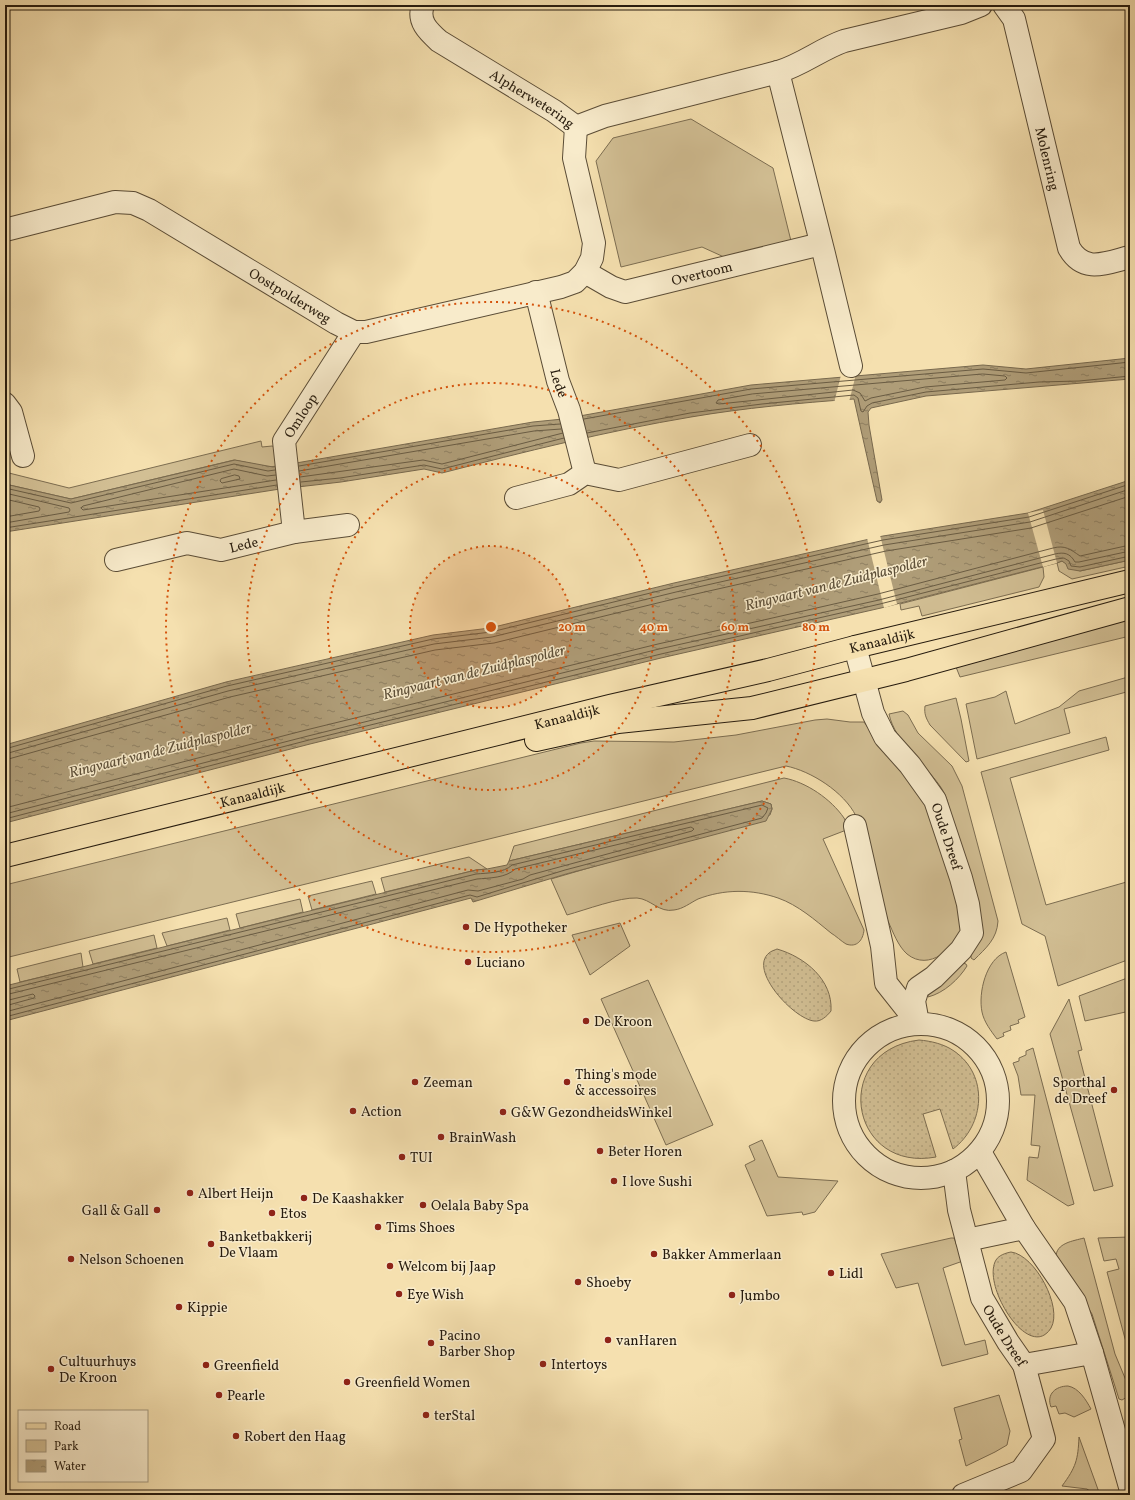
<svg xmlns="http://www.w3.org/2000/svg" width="1135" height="1500" viewBox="0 0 1135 1500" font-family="Vollkorn,serif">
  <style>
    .green { fill: #d2bf94; stroke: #7c6d51 }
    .garden { fill: url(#garden-dots); stroke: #7c6d51 }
    .water { fill: url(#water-ripples); stroke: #78694e }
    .pier { fill: #f5e0af }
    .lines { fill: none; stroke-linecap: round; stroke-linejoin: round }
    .shore { stroke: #6a5c43; stroke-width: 1 }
    .minor-casing { stroke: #5a4c36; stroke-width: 24 }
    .major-casing { stroke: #261b0e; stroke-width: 24 }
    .minor { stroke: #f8ebcb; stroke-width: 22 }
    .major { stroke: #f5e0af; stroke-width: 22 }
    .ring { fill: none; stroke: #d5530c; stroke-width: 2; stroke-dasharray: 2 4 }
    .poi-dot { fill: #8f2418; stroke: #f8ebcb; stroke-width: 1.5 }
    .labels { text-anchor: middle; stroke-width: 3; stroke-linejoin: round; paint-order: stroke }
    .street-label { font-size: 14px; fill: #261b0e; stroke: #f8ebcb }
    .poi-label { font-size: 14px; fill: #261b0e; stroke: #f8ebcb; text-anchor: start }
    .water-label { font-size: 15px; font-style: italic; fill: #5d4f38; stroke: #f8ebcb }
    .centre { fill: #d5530c; stroke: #f8ebcb; stroke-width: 2 }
    .ring-label { font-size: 12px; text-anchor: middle; font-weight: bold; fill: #d5530c; stroke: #f8ebcb; stroke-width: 3; stroke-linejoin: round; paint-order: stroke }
  </style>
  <defs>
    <pattern id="garden-dots" width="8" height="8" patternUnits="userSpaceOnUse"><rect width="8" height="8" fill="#d2bf94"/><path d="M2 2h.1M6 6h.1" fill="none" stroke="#b4a47e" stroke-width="1.8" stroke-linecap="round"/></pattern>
    <pattern id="water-ripples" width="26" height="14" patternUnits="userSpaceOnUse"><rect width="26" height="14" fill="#af9d78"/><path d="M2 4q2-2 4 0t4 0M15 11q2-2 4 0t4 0" fill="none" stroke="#8e7f61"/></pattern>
  </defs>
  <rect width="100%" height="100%" fill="#f5e0af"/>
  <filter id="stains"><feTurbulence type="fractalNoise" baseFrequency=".005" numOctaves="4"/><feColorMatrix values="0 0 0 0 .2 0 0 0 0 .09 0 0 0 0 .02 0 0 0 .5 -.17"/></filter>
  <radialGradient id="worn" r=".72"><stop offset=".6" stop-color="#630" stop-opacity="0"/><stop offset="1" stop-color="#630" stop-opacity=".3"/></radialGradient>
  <g class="green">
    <polygon points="691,119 773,168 791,241 724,257 702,247 621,267 596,161 613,138"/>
    <polygon points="261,441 262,447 272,446 275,447 277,466 269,467 234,460 71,499 5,484 5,472 69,488"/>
    <polygon points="1130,560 1130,566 1072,579 1059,571 1057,563 1062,561 1080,571"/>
    <polygon points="1043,567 1044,577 1039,587 922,616 919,606 901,610 900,604"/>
    <polygon points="1130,617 1130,636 960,677 956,667"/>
    <polygon points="1128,677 1130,677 1130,691 1064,709 1070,733 977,759 966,704 995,697 1006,691 1015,724 1059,707 1079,691"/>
    <path d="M956 698 961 719 969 761 966 762 930 725C926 718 924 714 925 706Z"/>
    <path d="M903 711 908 715 918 733 952 766 962 786 998 921C997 939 986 948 974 960L971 958V953C978 945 981 939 982 928L947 800C945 795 943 790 940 786 924 763 895 742 889 714Z"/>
    <path d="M827 719 850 722H864L880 745 922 791 937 821 962 927C956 948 929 972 907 954 898 946 893 932 888 921 881 899 875 876 869 854 865 841 862 828 856 816 844 792 811 771 786 766L5 958V885L581 743 594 741 674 742 736 735 815 720Z"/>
    <polygon points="1106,737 1109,750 1010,778 1046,905 1130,881 1130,959 1058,986 1045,936 1022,924 981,772"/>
    <path d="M784 778C806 782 831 799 844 818 846 821 847 826 849 829L823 839 864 930C863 940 857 948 846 944 841 941 836 936 831 933 815 920 798 905 778 898 752 889 724 889 698 899 690 903 683 909 674 910 659 913 651 899 637 898 620 897 585 910 567 915L551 879 770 815 772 809 771 804 762 801 509 861 514 846Z"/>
    <polygon points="469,857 487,869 476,870 385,892 381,878"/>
    <polygon points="372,881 376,894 312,910 308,896"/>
    <polygon points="300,899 303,912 240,928 236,914"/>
    <polygon points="227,918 230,930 167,946 162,933"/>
    <polygon points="620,923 630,946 590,975 572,935"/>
    <polygon points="154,935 157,948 93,964 89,951"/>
    <path d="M1006 952 1025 1017 1018 1020 1019 1023 1010 1026 1011 1030 1003 1033 1004 1036 997 1039C991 1031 984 1022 982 1012 978 993 986 959 1006 952Z"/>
    <polygon points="81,953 83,967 20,982 17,969"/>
    <path d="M963 963 966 964 967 966C959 979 944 993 928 997V993L943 984Z"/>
    <polygon points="1130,977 1130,1011 1085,1021 1079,996"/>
    <polygon points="648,980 713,1125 666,1145 601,999"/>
    <polygon points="1069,999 1082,1050 1078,1051 1113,1186 1094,1191 1050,1034"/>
    <polygon points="1033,1048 1074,1204 1068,1206 1027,1180 1029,1157 1038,1158 1040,1146 1031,1145 1035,1095 1021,1095 1018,1076 1013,1063 1019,1061 1019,1058 1026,1055 1026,1051"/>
    <polygon points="762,1140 778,1177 838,1181 815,1212 803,1215 802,1212 767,1216 745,1165 755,1160 749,1146"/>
    <polygon points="1130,1237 1130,1242 1128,1242 1130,1265 1130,1357 1107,1272 1119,1269 1116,1259 1104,1261 1098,1238"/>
    <polygon points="951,1238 954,1238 963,1261 943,1268 965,1345 985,1340 988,1354 942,1366 918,1283 896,1288 881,1254"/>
    <path d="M1084 1238 1115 1354 1130 1390 1127 1397 1122 1400 1119 1399 1092 1314 1056 1257C1056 1243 1073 1241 1084 1238Z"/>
    <path d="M1068 1386C1079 1388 1086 1400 1091 1409L1074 1417 1065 1413 1059 1414 1056 1406 1051 1407C1046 1394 1056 1386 1068 1386Z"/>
    <polygon points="999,1395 1010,1431 1007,1445 995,1452 966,1466 959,1440 962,1439 954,1408"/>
    <path d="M1079 1437 1100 1495H1095L1087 1489 1062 1486C1076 1467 1078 1460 1079 1437Z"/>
  </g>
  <g class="garden">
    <path d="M777 949C805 957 833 980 831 1011 827 1016 821 1022 814 1021 794 1019 748 970 769 953 771 951 775 950 777 949Z"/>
    <path d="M919 1040C931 1041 944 1044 954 1051 989 1075 985 1125 953 1149L940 1109 923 1114 936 1157C849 1173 830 1051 919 1040Z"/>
    <path d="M1011 1252C1035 1255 1063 1307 1051 1328 1029 1363 981 1285 996 1260 999 1255 1006 1253 1011 1252Z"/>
  </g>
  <g class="water">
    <path d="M1130 358V379L926 396 871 408 868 412 869 425 882 500 880 503 877 501 854 399C799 403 744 408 691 417 607 431 524 452 442 473L424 469 341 482 280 489 5 532V484L71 499 235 460 273 467 533 422 563 419 751 385 983 365 1026 369Z"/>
    <polygon points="1130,480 1130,560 1080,571 1068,569 1066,564 1062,561 1057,563 881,608 661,658 310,744 5,823 5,745 226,682 433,635 490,628 674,583 883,536 1028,513"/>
    <polygon points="762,801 771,804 772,809 766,821 566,874 473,902 471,898 5,1021 5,986 476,870 487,869 507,865 509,861"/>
  </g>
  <g class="pier">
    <polygon points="856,374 849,402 834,403 841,375"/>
    <polygon points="1043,510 1057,563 1043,567 1028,513"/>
    <polygon points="880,535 897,604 884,608 867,538"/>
  </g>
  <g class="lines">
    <g class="shore">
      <polygon points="983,374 1005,376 1007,378 1005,380 925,387 871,398 865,401 860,393 853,390 719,404 716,403 718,400 752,394"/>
      <polyline points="584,419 751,389 983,369 1026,373 1130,362"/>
      <polyline points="587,433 690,413 762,404 854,395 858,398 861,411 863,412 867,406 872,403 926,392 1039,382 1079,381 1130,376"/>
      <polyline points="299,466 533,426 560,424"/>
      <polyline points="299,471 534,431 561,429"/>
      <polygon points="235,475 239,476 240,479 222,483 220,481 221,479"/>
      <polyline points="276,475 267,476 234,469 83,506 81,508 83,510 276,480"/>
      <polyline points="300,477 423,460 442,464 563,433"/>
      <polyline points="301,482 340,478 424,465 442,469 564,438"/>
      <polyline points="5,488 71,503 234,464 268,471 275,470"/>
      <polyline points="5,493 69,508 70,510 69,512 5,523"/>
      <polyline points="5,499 39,507 40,509 39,511 5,517"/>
      <polyline points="5,528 277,485"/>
      <polyline points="5,749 227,686 433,639 491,632 675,587 883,540 1029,517 1130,484"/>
      <polyline points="5,754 228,691 434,644 492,637 676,592 884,545 1030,522 1130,489"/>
      <polyline points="5,760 230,697 435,650 494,643 678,598 886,551 1031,528 1130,496"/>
      <path d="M5 808 306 730 658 644 878 594 1053 548C1065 545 1070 549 1080 556L1130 545"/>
      <path d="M5 814 308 736 659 649 879 600 1055 554C1064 552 1070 553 1075 562H1079L1130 551"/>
      <polyline points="5,819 309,740 661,654 880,604 1056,559 1064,558 1069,561 1071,566 1080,567 1130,556"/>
      <path d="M5 990 476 874C487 873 504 873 512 865L762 805 768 808 766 813 762 818 565 870 477 897 470 895 5 1017"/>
      <path d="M5 995 477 879C489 878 506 878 515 869L691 827 694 829 692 831 530 875 523 879 478 891 468 890 5 1012"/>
      <polyline points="5,1001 33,994 35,996 34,998 5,1006"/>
    </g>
    <g class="minor-casing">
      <g id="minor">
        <path id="s1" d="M423 5C417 21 428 31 439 41L554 111 576 127"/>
        <path id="s2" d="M1004 5 1014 19 1069 248C1084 274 1106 263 1130 257"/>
        <polyline points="778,72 824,254 851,366"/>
        <path d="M576 127 605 116 778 72C802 65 821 49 844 41L961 13 981 5"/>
        <path id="s3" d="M5 230 115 202 133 203 149 210 336 323 354 332H366L561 287 575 282 585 272 592 258 594 243 574 158 576 127"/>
        <path id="s4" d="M585 272 611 287 625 292 821 244"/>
        <path id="s5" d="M536 292 558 381 569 410 585 473"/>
        <polyline points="5,404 11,412 23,456"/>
        <polyline points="516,498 569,484 585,473 619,480 750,445"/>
        <path id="s6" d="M294 532 284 441 354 332"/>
        <path id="s7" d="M116 560 187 543 221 550 294 532 348 525"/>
        <path id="s8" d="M855 647 873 713 885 737 910 765 935 800 961 878 968 904 972 933 961 950 934 977 918 988 914 1001 918 1023"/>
        <polyline points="855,826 882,946 886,983 917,1022"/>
        <circle cx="921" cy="1101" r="77"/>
        <polyline points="980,1152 1024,1228 1075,1302 1092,1353 1130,1487"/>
        <path id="s9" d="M954 1171 959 1210 982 1298 1008 1342 1024 1365 1092 1353"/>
        <polyline points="967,1240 1024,1228"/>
        <polyline points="963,1495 1021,1471 1044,1439 1024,1365"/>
      </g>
    </g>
    <g class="major-casing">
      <g id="major">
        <polyline points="536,740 618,722 752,708 906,670 1130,608"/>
        <path id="s10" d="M5 856 610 706 768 670 855 647 1130 581"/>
      </g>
    </g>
    <use href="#minor" class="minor"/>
    <use href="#major" class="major"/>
  </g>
  <circle cx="491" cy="627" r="81" fill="#d5530c" fill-opacity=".12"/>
  <g class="ring">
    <circle cx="491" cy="627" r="81"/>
    <circle cx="491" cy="627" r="163"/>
    <circle cx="491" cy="627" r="244"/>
    <circle cx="491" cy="627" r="325"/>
  </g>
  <g class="poi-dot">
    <circle cx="466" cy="927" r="4"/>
    <circle cx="468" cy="962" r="4"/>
    <circle cx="586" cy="1021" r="4"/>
    <circle cx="415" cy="1082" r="4"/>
    <circle cx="567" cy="1082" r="4"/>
    <circle cx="1114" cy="1090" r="4"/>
    <circle cx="353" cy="1111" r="4"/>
    <circle cx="503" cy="1112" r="4"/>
    <circle cx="441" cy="1137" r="4"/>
    <circle cx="600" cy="1151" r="4"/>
    <circle cx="402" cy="1157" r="4"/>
    <circle cx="614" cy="1181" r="4"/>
    <circle cx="190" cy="1193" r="4"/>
    <circle cx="304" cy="1198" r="4"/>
    <circle cx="423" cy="1205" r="4"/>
    <circle cx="157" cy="1210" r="4"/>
    <circle cx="272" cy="1213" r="4"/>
    <circle cx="378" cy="1227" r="4"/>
    <circle cx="211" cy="1244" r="4"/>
    <circle cx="654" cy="1254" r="4"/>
    <circle cx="71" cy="1259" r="4"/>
    <circle cx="390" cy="1266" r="4"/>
    <circle cx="831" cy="1273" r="4"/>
    <circle cx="578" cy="1282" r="4"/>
    <circle cx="399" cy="1294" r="4"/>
    <circle cx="732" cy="1295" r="4"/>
    <circle cx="179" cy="1307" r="4"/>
    <circle cx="608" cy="1340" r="4"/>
    <circle cx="431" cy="1343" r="4"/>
    <circle cx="543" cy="1364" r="4"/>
    <circle cx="206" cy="1365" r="4"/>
    <circle cx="51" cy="1369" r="4"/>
    <circle cx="347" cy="1382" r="4"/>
    <circle cx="219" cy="1395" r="4"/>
    <circle cx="426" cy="1415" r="4"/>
    <circle cx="236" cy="1436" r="4"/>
  </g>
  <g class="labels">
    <g class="street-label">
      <text dy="5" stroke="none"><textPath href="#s1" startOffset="152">Alpherwetering</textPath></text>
      <text dy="5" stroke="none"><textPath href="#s2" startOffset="161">Molenring</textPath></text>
      <text dy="5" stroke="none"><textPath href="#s4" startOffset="124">Overtoom</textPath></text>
      <text dy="5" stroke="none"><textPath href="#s3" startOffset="314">Oostpolderweg</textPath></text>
      <text dy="5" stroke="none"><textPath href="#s5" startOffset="94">Lede</textPath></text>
      <text dy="5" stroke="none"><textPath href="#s6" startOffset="122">Omloop</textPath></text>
      <text dy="5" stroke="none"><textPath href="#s7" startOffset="131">Lede</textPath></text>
      <text dy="5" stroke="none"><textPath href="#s10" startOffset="903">Kanaaldijk</textPath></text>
      <text dy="5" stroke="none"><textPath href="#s10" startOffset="579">Kanaaldijk</textPath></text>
      <text dy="5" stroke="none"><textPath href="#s10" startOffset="255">Kanaaldijk</textPath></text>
      <text dy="5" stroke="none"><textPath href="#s8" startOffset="214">Oude Dreef</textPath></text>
      <text dy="5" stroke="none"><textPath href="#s9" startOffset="174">Oude Dreef</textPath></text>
    </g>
    <g class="poi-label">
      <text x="474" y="932">De Hypotheker</text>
      <text x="476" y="967">Luciano</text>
      <text x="594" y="1026">De Kroon</text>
      <text x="575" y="1079">Thing's mode<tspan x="575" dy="16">&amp; accessoires</tspan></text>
      <text x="423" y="1087">Zeeman</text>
      <text x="1106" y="1087" text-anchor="end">Sporthal<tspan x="1106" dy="16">de Dreef</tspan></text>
      <text x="361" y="1116">Action</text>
      <text x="511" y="1117">G&amp;W GezondheidsWinkel</text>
      <text x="449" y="1142">BrainWash</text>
      <text x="608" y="1156">Beter Horen</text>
      <text x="410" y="1162">TUI</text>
      <text x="622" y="1186">I love Sushi</text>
      <text x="198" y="1198">Albert Heijn</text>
      <text x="312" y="1203">De Kaashakker</text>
      <text x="431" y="1210">Oelala Baby Spa</text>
      <text x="149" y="1215" text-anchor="end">Gall &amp; Gall</text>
      <text x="280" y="1218">Etos</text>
      <text x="386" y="1232">Tims Shoes</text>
      <text x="219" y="1241">Banketbakkerij<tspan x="219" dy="16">De Vlaam</tspan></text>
      <text x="662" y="1259">Bakker Ammerlaan</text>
      <text x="79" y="1264">Nelson Schoenen</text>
      <text x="398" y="1271">Welcom bij Jaap</text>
      <text x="839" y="1278">Lidl</text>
      <text x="586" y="1287">Shoeby</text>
      <text x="407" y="1299">Eye Wish</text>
      <text x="740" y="1300">Jumbo</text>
      <text x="187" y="1312">Kippie</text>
      <text x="439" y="1340">Pacino<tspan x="439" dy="16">Barber Shop</tspan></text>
      <text x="616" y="1345">vanHaren</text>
      <text x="59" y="1366">Cultuurhuys<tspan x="59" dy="16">De Kroon</tspan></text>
      <text x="551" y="1369">Intertoys</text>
      <text x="214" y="1370">Greenfield</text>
      <text x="355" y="1387">Greenfield Women</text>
      <text x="227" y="1400">Pearle</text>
      <text x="434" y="1420">terStal</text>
      <text x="244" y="1441">Robert den Haag</text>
    </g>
    <g class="water-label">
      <text transform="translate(836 583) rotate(-14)" y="5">Ringvaart van de Zuidplaspolder</text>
      <text transform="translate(474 672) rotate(-14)" y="5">Ringvaart van de Zuidplaspolder</text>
      <text transform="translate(160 750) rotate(-14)" y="5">Ringvaart van de Zuidplaspolder</text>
    </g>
  </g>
  <circle cx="491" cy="627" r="6" class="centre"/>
  <g class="ring-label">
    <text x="572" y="631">20 m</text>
    <text x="654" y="631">40 m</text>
    <text x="735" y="631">60 m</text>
    <text x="816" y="631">80 m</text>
  </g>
  <rect width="1135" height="1500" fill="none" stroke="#f5e0af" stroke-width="20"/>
  <rect x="6" y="6" width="1123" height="1488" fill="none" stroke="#261b0e" stroke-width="2"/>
  <rect x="10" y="10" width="1115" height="1480" fill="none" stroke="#261b0e"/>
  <rect x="18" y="1410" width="130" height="72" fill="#f8ebcb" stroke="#a4987f"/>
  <rect x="26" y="1423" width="20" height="6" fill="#f5e0af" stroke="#a4987f"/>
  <text x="54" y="1430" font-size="12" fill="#261b0e">Road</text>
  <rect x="26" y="1440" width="20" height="12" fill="#d2bf94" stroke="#a4987f"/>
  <text x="54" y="1450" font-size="12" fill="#261b0e">Park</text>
  <rect x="26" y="1460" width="20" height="12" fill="url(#water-ripples)" stroke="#a4987f"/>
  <text x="54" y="1470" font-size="12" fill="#261b0e">Water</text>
  <rect width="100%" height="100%" filter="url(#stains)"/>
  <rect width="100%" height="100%" fill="url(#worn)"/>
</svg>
